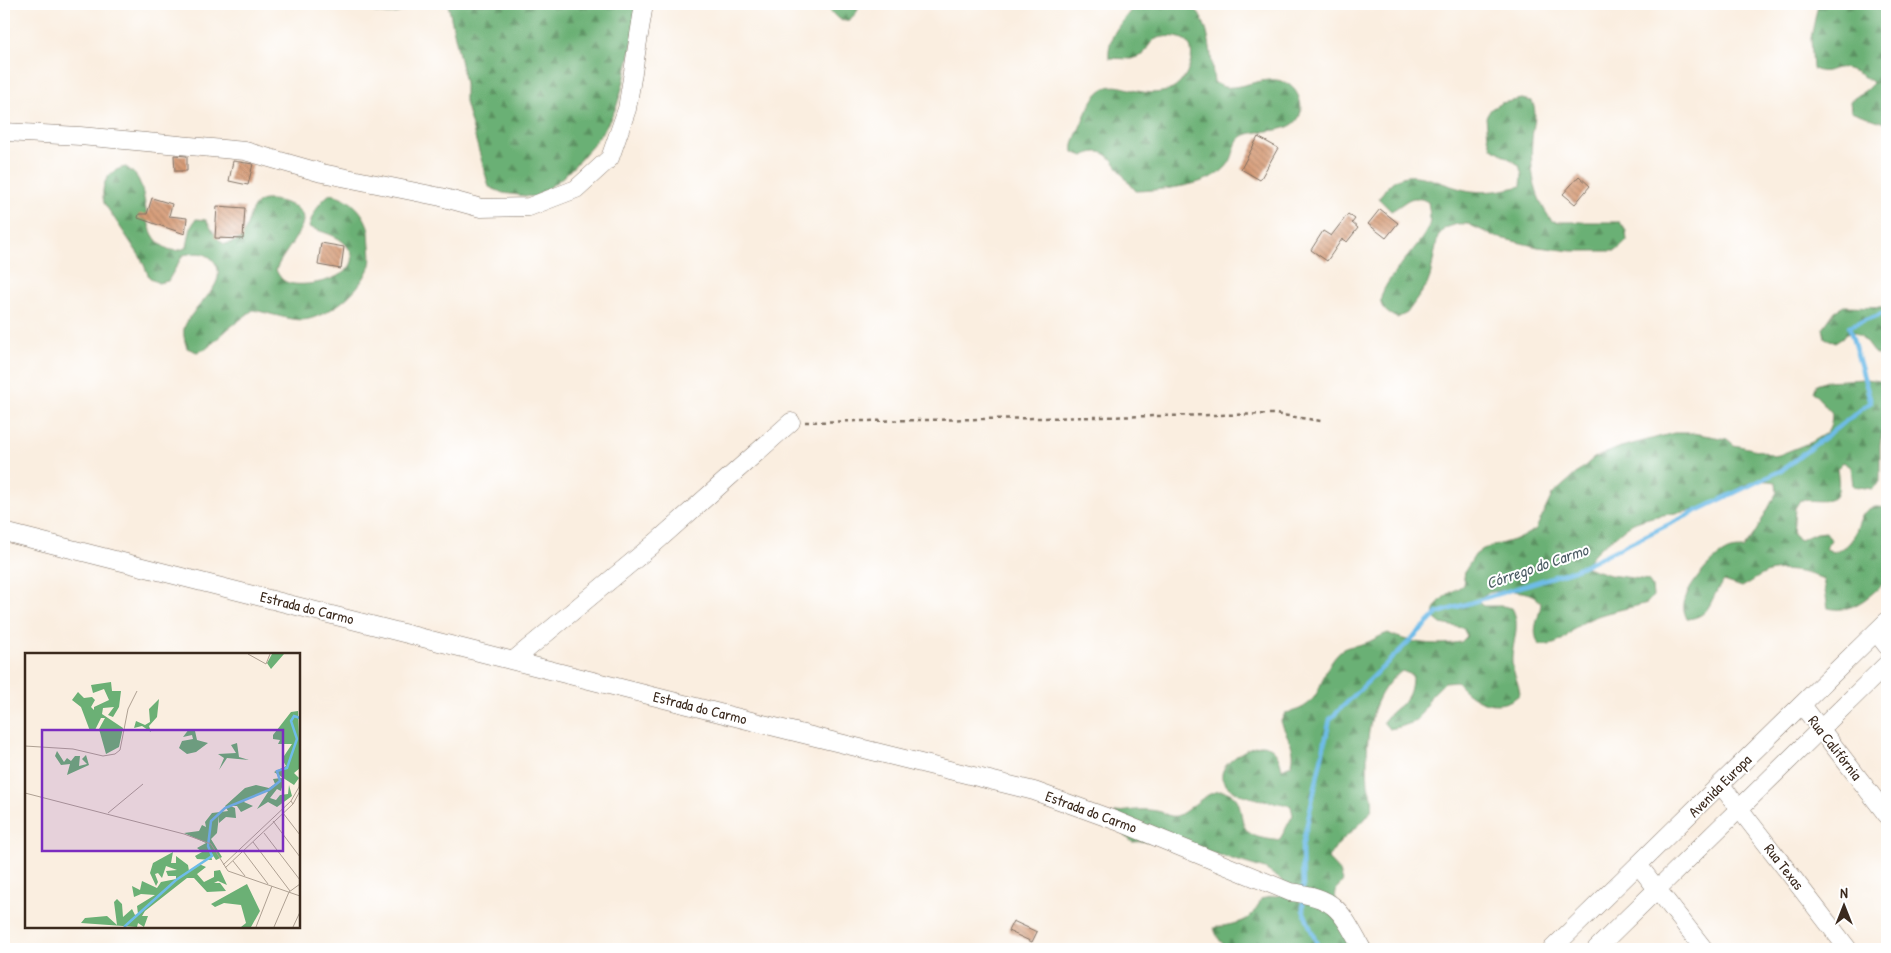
<svg xmlns="http://www.w3.org/2000/svg" width="1891" height="953" viewBox="0 0 1891 953" font-family="'Patrick Hand',sans-serif">
  <style>
    .forest { fill: url(#forest-firs); stroke: #536d4a }
    .lines { fill: none; stroke-linecap: round; stroke-linejoin: round }
    .stream { stroke: #6ebce8; stroke-width: 4.5 }
    .building { fill: url(#building-back-hatch) }
    .minor-casing { stroke: #7e6f62; stroke-width: 19 }
    .path { stroke: #7e6f62; stroke-width: 2.5; stroke-dasharray: 4 4; stroke-linecap: butt }
    .minor { stroke: #fff; stroke-width: 18 }
    .labels { text-anchor: middle; stroke-width: 4; stroke-linejoin: round; paint-order: stroke }
    .street-label { font-size: 15px; fill: #3b2a1e; stroke: #fff }
    .water-label { font-size: 16px; font-style: italic; fill: #4d5d65; stroke: #fff }
    .inset-river { fill: none; stroke: #6ebce8; stroke-width: 2.5 }
    .inset-road { fill: none; stroke: #aea092; stroke-width: 1 }
    .view { fill: #7b2cbf; fill-opacity: 0.15; stroke: #7b2cbf; stroke-width: 2.5 }
    .inset-edge { fill: none; stroke: #3b2a1e; stroke-width: 2.5 }
  </style>
  <defs>
    <pattern id="forest-firs" width="22" height="20" patternUnits="userSpaceOnUse" patternTransform="scale(1.25)"><rect width="22" height="20" fill="#6bb075"/><path d="M5 1l3.5 6h-7zM16 11l3.5 6h-7z" fill="#598f5f"/></pattern>
    <pattern id="building-back-hatch" width="6" height="6" patternUnits="userSpaceOnUse" patternTransform="scale(1.25)"><rect width="6" height="6" fill="#d49771"/><path d="M-1 5l2 2M0 0l6 6M5-1l2 2" fill="none" stroke="#ad7b5c"/></pattern>
  </defs>
  <rect width="100%" height="100%" fill="#fff"/>
  <filter id="ink" filterUnits="userSpaceOnUse"><feTurbulence type="fractalNoise" baseFrequency=".02" numOctaves="2"/><feDisplacementMap in="SourceGraphic" scale="10" xChannelSelector="R" yChannelSelector="G"/><feConvolveMatrix kernelMatrix="1 2 1 2 8 2 1 2 1" color-interpolation-filters="sRGB"/></filter>
  <filter id="wash" filterUnits="userSpaceOnUse"><feTurbulence type="fractalNoise" baseFrequency=".0096" numOctaves="4" result="noise"/><feDisplacementMap in="SourceGraphic" scale="20" xChannelSelector="R" yChannelSelector="G"/><feGaussianBlur stdDeviation="1.12" result="paint"/><feColorMatrix in="noise" values="0 0 0 0 0 0 0 0 0 0 0 0 0 0 0 0 0 1.4 0 .05"/><feComposite in="paint" operator="in"/></filter>
  <g filter="url(#wash)">
    <rect width="100%" height="100%" fill="#faeee0"/>
    <g class="forest">
      <path d="M368 4H416C400 14 393 16 374 12Z"/>
      <path d="M448 4H640C633 37 628 72 617 105 608 129 579 164 559 180 551 187 542 192 534 197L503 193 489 187 465 102V83Z"/>
      <path d="M823 4H859C859 12 853 17 847 21L837 18Z"/>
      <path d="M1136 4H1191C1212 25 1210 55 1214 82 1217 84 1221 86 1224 87 1246 90 1275 68 1294 89 1299 95 1301 102 1301 110 1298 137 1260 127 1243 136 1233 142 1235 155 1229 163 1215 186 1161 190 1136 191 1131 185 1125 179 1121 172 1110 156 1104 146 1083 156L1073 152C1071 142 1079 131 1083 120 1108 57 1126 104 1170 90 1185 85 1199 54 1187 42 1180 35 1162 35 1154 40 1149 44 1146 50 1143 55L1131 59 1109 58C1107 35 1123 21 1136 4Z"/>
      <path d="M1818 4H1887V124L1851 111 1850 101 1866 90 1873 83C1865 77 1854 70 1844 68 1831 66 1829 76 1813 69L1811 38Z"/>
      <path d="M1522 99 1532 101C1538 114 1533 125 1532 139 1530 169 1533 196 1552 221L1561 222H1620L1626 231 1627 241 1616 251H1572L1538 247 1496 237 1468 224H1457L1445 228 1438 236 1430 277 1427 285 1407 313 1397 318C1391 315 1385 312 1382 306 1372 288 1423 246 1429 225 1431 219 1429 209 1428 202 1410 192 1407 203 1391 211L1379 199C1402 155 1436 186 1471 191 1488 193 1505 190 1521 186L1522 175 1519 165 1491 147 1488 137 1486 117 1491 109 1501 103Z"/>
      <path d="M126 167C131 171 136 174 139 181 149 202 142 235 166 248 174 252 179 251 187 247L191 227 196 219 206 220 217 238 224 244C231 243 238 242 242 236 251 223 248 198 270 200 279 200 288 204 296 207 299 210 302 214 303 217 305 231 281 255 276 270 279 276 282 281 289 283 308 289 371 275 347 246 339 235 321 232 309 227 313 213 318 203 330 194 346 196 361 208 367 224 370 230 369 239 370 246 371 256 372 263 367 272 357 293 332 313 309 319 296 323 267 312 253 310L229 328 206 349 197 352 187 348C185 342 183 335 184 329 189 307 235 283 212 259 204 251 193 253 183 255L168 281 158 283 149 277 141 258 104 203C100 185 107 170 126 167Z"/>
      <polygon points="1844,306 1887,307 1887,360 1873,352 1861,336 1852,331 1835,342 1825,338 1823,328 1835,311"/>
      <path d="M1865 379 1887 382V424L1882 433 1880 444V482L1872 489 1853 486 1851 467 1843 462 1837 469C1843 506 1831 501 1800 500L1795 508 1793 535 1800 540 1816 533 1826 532 1831 540 1825 548 1833 552C1839 550 1846 547 1850 542 1860 530 1857 510 1875 507 1880 507 1883 507 1887 509V580C1870 596 1853 614 1828 608L1823 579C1808 572 1781 567 1766 573 1757 577 1750 583 1742 587L1724 581C1709 597 1713 617 1687 619 1685 614 1683 610 1684 604 1686 588 1710 560 1724 553 1730 549 1737 549 1743 549L1755 533 1777 492 1776 482C1741 475 1735 498 1707 507 1684 514 1658 513 1636 522 1627 525 1619 534 1611 540 1600 547 1590 555 1586 567L1610 575 1648 580 1652 587 1653 596 1647 603C1628 609 1602 612 1586 621 1566 631 1566 647 1539 645 1530 627 1540 620 1541 602 1538 600 1535 596 1532 595 1523 590 1492 589 1484 595 1482 596 1480 599 1478 601L1484 606H1503L1512 608C1522 625 1511 644 1512 663 1513 673 1519 683 1520 694 1499 714 1471 701 1456 681L1445 682 1431 696 1417 721 1400 727 1389 729 1383 722C1397 702 1412 706 1412 675L1402 671C1367 695 1365 745 1368 784 1369 792 1374 798 1372 807 1369 823 1336 839 1328 859L1340 872 1343 881 1337 888 1335 897 1369 949H1230C1222 945 1217 938 1214 928 1238 922 1251 925 1261 899L1280 895 1283 881 1265 869 1216 854 1151 841 1132 842C1122 834 1119 825 1115 813 1129 810 1147 808 1161 812 1167 815 1173 818 1179 815 1194 808 1214 781 1233 795 1245 804 1237 828 1253 835 1260 839 1271 839 1279 841L1293 815 1291 806C1273 800 1240 800 1226 785 1214 772 1231 760 1241 753 1262 739 1277 743 1282 769L1291 765C1298 749 1286 737 1281 721L1285 713C1326 707 1316 676 1338 653 1344 646 1355 646 1363 644 1372 641 1379 636 1388 633 1411 644 1436 646 1461 642L1467 636 1463 628 1441 624 1434 618C1435 598 1448 595 1463 585L1465 571 1475 555 1483 549 1520 538 1536 529 1552 495 1594 458 1621 447 1674 433H1692L1727 439 1734 445 1762 451 1773 456 1779 455 1811 442 1826 433 1831 425 1832 413 1813 392 1816 384 1825 381Z"/>
    </g>
    <g class="lines">
      <g class="stream">
        <polyline points="1303,891 1302,847 1330,719 1438,613 1574,570 1782,470 1871,402 1849,326 1887,312"/>
        <polyline points="1303,899 1303,910 1319,949"/>
      </g>
    </g>
    <g id="blocks">
      <g class="building">
        <polygon points="1258,137 1278,148 1260,180 1241,169"/>
        <polygon points="174,155 187,156 187,171 175,171"/>
        <polygon points="233,161 253,164 248,185 229,181"/>
        <polygon points="1579,176 1590,186 1575,204 1563,194"/>
        <polygon points="152,198 172,204 169,216 187,218 185,234 138,218 139,214 147,214"/>
        <polygon points="217,206 245,208 243,239 215,238"/>
        <polygon points="1380,209 1398,223 1386,238 1368,224"/>
        <polygon points="1348,214 1355,219 1352,223 1358,228 1347,242 1342,239 1327,261 1311,250 1323,231 1331,236"/>
        <polygon points="321,243 344,247 341,269 318,265"/>
        <polygon points="1013,921 1037,932 1032,942 1008,931"/>
      </g>
    </g>
  </g>
  <g filter="url(#ink)">
    <use href="#blocks" fill-opacity="0" stroke="#7e6f62" stroke-width="1"/>
    <g class="lines">
      <g class="minor-casing">
        <g id="minor">
          <polyline points="4,132 80,136 245,151 322,173 441,197 481,208 529,207 576,189 610,158 627,109 644,4"/>
          <path d="M4 532 767 725 1034 791 1117 821 1290 892C1336 897 1341 911 1362 949"/>
          <polyline points="1876,632 1887,646"/>
          <polyline points="514,660 655,543 791,422"/>
          <polyline points="1802,705 1887,815"/>
          <polyline points="1721,785 1848,949"/>
          <polyline points="1639,866 1704,949"/>
          <polyline points="1552,949 1887,621"/>
          <polyline points="1596,949 1887,664"/>
        </g>
      </g>
      <polyline class="path" points="805,422 1275,414 1321,421"/>
      <use href="#minor" class="minor"/>
    </g>
  </g>
  <g class="labels">
    <g class="street-label">
      <text transform="translate(307 608) rotate(14)" y="5">Estrada do Carmo</text>
      <text transform="translate(700 708) rotate(14)" y="5">Estrada do Carmo</text>
      <text transform="translate(1835 748) rotate(52)" y="5">Rua Califórnia</text>
      <text transform="translate(1720 786) rotate(-45)" y="5">Avenida Europa</text>
      <text transform="translate(1091 812) rotate(20)" y="5">Estrada do Carmo</text>
      <text transform="translate(1784 867) rotate(52)" y="5">Rua Texas</text>
    </g>
    <g class="water-label">
      <text transform="translate(1537 566) rotate(-19)" y="6">Córrego do Carmo</text>
    </g>
  </g>
  <g transform="translate(25 653)">
    <rect width="275" height="275" fill="#faeee0"/>
    <path d="M247 1H259L246 16 242 10ZM86 29 87 38H96L94 54 88 64 83 62 89 54 78 55 77 61 98 75 94 94 81 101 74 76 80 65H76L70 77 65 78 56 54 47 47 53 39 59 45 67 44 70 47 66 54 69 57V54L84 47 79 36 68 40 66 32ZM134 46 132 64 124 73 126 79 117 73 109 75 111 68 120 72 125 69 124 56ZM273 58 275 115 269 120 274 125 269 132 249 119 261 113 257 106 267 91H253L255 87 248 86V82L266 59ZM164 76 170 78 172 87 183 90 171 99 162 101 154 95 157 88 168 86 167 82 158 84ZM212 90 214 104 224 107 202 105 194 117 199 105 193 101 211 100 206 92ZM32 98 39 109 42 105 46 108 50 103H55L54 113 62 111 57 106 61 102 64 112 42 122 45 111 36 112 30 103ZM256 125 259 126 256 138 252 136 245 145 251 147 255 142 263 141 264 132 267 143 252 154 243 149 232 156 243 139 241 138 221 146 219 149 228 153 216 159 212 153H206L210 155 211 165 201 164 194 170V163L192 180 186 186 197 204 191 207 185 198 187 207 172 206 170 203 177 199 172 195 181 190 159 180 174 178 177 172 181 174 180 169 187 160 203 158 200 153 220 135 231 132 244 135 250 131 248 126ZM148 199 146 210H151V203L163 212 164 218 174 211 181 214 172 221 179 229 189 224V218L195 217 202 232 193 228 189 230H195L201 238 182 239 169 225H162L120 258 117 263H123L119 274 113 270 112 274 56 270 60 265 82 263 92 272 89 249 92 246 97 251 98 264 107 256 110 262 113 261 112 253 130 242 116 241 109 244 107 233 115 237 117 228 132 235 136 229 151 226V223H143L141 218 152 217 141 213 137 225 133 220 130 221 133 229 131 233 125 220 128 210ZM222 231 235 258 226 274H216L221 270 216 252 199 250 190 254 186 251Z" fill="#6bb075"/>
    <path class="inset-river" d="M99 274 151 227 187 203 183 193 186 168 200 155 244 137 255 128 252 118 262 115 272 86 266 68 269 63 275 65"/>
    <path class="inset-road" d="M223 1 241 11 245 1M0 93 48 96 78 103 90 101 95 97 103 56 112 38M0 140 159 181 186 191 203 218 275 243M266 148 274 134 275 123M83 160 118 131M258 160 275 182M248 168 275 204M239 180 275 227M228 189 265 238M218 198 243 231M208 208 220 223M198 212 266 148 268 151M200 215 268 151 275 138M231 274 247 233M249 274 264 239 275 231M268 274 275 259"/>
    <path class="view" d="M17 77H258V198H17Z"/>
    <rect width="275" height="275" class="inset-edge"/>
  </g>
  <rect width="1891" height="953" fill="none" stroke="#fff" stroke-width="20"/>
  <g transform="translate(1844 906)" stroke="#ffffff" stroke-width="4" paint-order="stroke">
  <path d="M0-4L9 19L0 12L-9 19Z" fill="#3b2a1e"/>
  <text y="-8" font-size="14" font-weight="bold" text-anchor="middle" fill="#3b2a1e">N</text>
  </g>
</svg>
